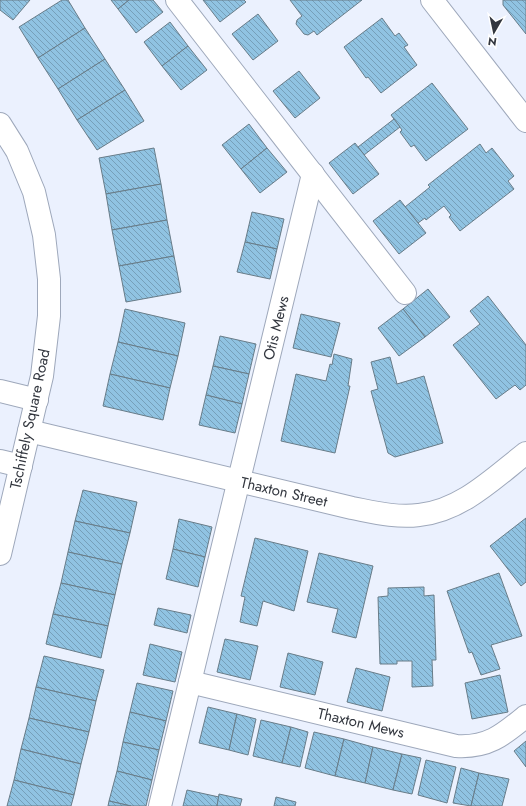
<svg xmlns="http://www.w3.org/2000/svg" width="526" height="806" viewBox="0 0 526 806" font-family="Jost,sans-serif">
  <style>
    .building { fill: url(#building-back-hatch); stroke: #687c88 }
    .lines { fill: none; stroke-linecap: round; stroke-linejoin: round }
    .minor-casing { stroke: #9ea8bb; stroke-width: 24 }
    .minor { stroke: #fff; stroke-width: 22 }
    .labels { text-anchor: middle; stroke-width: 3.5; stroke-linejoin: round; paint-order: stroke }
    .street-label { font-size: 15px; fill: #33373f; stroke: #fff }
  </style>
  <defs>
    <pattern id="building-back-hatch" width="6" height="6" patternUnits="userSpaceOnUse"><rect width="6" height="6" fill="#90c3e2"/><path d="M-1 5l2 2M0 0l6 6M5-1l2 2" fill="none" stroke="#769fb9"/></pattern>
  </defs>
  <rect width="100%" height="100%" fill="#ebf1fe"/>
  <g class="building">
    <polygon points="0,0 30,0 13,20 0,10"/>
    <polygon points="62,0 68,0 85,28 38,58 19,27"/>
    <polygon points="111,0 129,0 118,9"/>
    <polygon points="129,0 153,0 163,12 136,33 118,9"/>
    <polygon points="203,0 244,0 246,2 220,22"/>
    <polygon points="290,0 362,0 317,35 314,31 308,35 304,34 296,24 297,20 302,16"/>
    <polygon points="503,0 526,0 526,34 503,5"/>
    <polygon points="258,14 278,41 253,60 232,34"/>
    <polygon points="382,18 395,36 399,33 408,45 404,47 417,65 381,93 368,77 366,78 344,47"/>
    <polygon points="170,22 188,46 162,66 144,42"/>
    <polygon points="85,28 105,59 58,89 38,58"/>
    <polygon points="188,46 207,70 181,90 162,66"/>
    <polygon points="105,59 125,90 77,120 58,89"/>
    <polygon points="299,71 320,98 295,118 273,91"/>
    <polygon points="432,83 468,129 426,161 414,145 411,147 400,132 402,130 391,115"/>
    <polygon points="125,90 144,121 97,150 77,120"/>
    <polygon points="394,119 400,127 364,155 358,147"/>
    <polygon points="249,124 267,148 241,169 222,145"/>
    <polygon points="355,143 379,174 353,194 329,163"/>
    <polygon points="480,144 486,153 492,148 514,176 508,181 514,189 460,231 449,217 451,215 444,206 426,220 425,218 418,223 405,207 430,187 428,185"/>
    <polygon points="154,148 161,184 106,194 99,158"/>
    <polygon points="267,148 287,172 260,193 241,169"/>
    <polygon points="161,184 167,220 112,230 106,194"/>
    <polygon points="400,200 426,233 399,254 373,221"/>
    <polygon points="252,212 284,219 277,249 245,242"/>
    <polygon points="167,220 174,256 119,266 112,230"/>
    <polygon points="245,242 277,249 270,279 237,272"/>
    <polygon points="174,256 181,292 126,302 119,266"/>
    <polygon points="428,289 450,317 425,337 403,309"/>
    <polygon points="488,296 526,345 526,385 520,390 515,385 496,399 453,345 480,324 470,311"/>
    <polygon points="125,309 185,323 178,356 118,342"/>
    <polygon points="403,309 425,337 399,356 378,328"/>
    <polygon points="301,314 340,323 331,357 293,348"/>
    <polygon points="220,336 256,344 249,374 213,366"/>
    <polygon points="118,342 178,356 170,388 110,374"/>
    <polygon points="334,354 352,359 348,386 350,386 335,453 281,441 296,374 326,381 330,364 332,365"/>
    <polygon points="390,357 397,384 424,376 443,443 395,457 388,453 371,391 378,389 371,362"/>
    <polygon points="213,366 249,374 242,404 206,395"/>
    <polygon points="110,374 170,388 163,420 103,406"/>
    <polygon points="206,395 242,404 235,433 199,425"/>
    <polygon points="83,490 137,502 130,533 75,521"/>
    <polygon points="526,518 526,582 521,586 490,546"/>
    <polygon points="179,519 212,527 205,557 173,549"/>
    <polygon points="75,521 130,533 122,564 68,552"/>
    <polygon points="255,538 308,551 294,611 263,601 257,626 240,622 245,597 241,596"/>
    <polygon points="173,549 205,557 198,587 166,579"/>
    <polygon points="68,552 122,564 115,595 61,583"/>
    <polygon points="319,553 373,566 356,638 332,632 338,609 307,602"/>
    <polygon points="499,573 522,636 491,645 500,669 481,675 472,652 469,653 447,591"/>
    <polygon points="61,583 115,595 108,626 53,614"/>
    <polygon points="424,587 424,596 434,595 436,660 432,660 433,686 412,687 412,661 397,661 397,664 380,664 378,597 388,596 388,588"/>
    <polygon points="158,608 191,615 187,633 154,625"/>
    <polygon points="53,614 108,626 101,658 46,644"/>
    <polygon points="225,639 258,646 250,680 217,672"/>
    <polygon points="150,644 182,652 175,682 143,675"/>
    <polygon points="288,653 323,662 315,695 280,687"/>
    <polygon points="44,656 104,670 96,701 36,687"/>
    <polygon points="356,668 390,677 382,711 347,702"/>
    <polygon points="500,675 508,712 472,719 465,683"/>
    <polygon points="137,683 173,691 166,721 130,712"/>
    <polygon points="36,687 96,701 89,732 29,718"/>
    <polygon points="208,707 237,714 229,750 199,743"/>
    <polygon points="130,712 166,721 159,750 123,742"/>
    <polygon points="237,714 256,719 248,755 229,750"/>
    <polygon points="29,718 89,732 81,764 21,749"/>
    <polygon points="261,720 291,727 282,763 253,756"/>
    <polygon points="291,727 308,732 300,767 282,763"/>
    <polygon points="314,732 344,739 335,776 305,768"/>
    <polygon points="344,739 373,747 365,783 335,776"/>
    <polygon points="526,741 526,767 514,751"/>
    <polygon points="123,742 159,750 152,780 117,771"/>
    <polygon points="373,747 402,754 393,790 365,783"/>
    <polygon points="21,749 81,764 74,795 14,780"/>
    <polygon points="402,754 421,758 412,794 393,790"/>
    <polygon points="426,760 456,767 447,803 418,795"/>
    <polygon points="461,768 479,773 471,806 453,803"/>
    <polygon points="117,771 152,780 146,806 131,806 109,801"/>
    <polygon points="479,773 509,779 502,806 471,806"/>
    <polygon points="14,780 74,795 71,806 7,806"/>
    <polygon points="187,790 219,797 217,806 183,806"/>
    <polygon points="219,794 242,799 240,806 217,806"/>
    <polygon points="276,797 296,802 295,806 274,806"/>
    <polygon points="109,801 131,806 108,806"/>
  </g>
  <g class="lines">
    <g class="minor-casing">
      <g id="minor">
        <polyline points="177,0 405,293"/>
        <polyline points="432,0 526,121"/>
        <polyline points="0,124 17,151 34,192 44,235 49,279 49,316 42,376 0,554"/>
        <polyline points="0,391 37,400"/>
        <path d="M29 431 352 508C373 512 396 518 419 515 461 511 494 478 526 453"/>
        <polyline points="0,461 21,466"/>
        <path d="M190 682 456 746C488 748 503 735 526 716"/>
        <polyline points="160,806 313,174"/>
      </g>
    </g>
    <use href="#minor" class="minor"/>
  </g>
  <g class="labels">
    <g class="street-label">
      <text transform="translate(276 328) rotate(-76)" y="5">Otis Mews</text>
      <text transform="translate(30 419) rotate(-78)" y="5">Tschiffely Square Road</text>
      <text transform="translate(284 492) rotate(13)" y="5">Thaxton Street</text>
      <text transform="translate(361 723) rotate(13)" y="5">Thaxton Mews</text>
    </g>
  </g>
  <g transform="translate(494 32) rotate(189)" stroke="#ffffff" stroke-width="3" paint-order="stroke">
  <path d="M0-3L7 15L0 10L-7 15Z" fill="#33373f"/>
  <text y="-6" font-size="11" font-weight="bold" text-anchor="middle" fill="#33373f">N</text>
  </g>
</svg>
